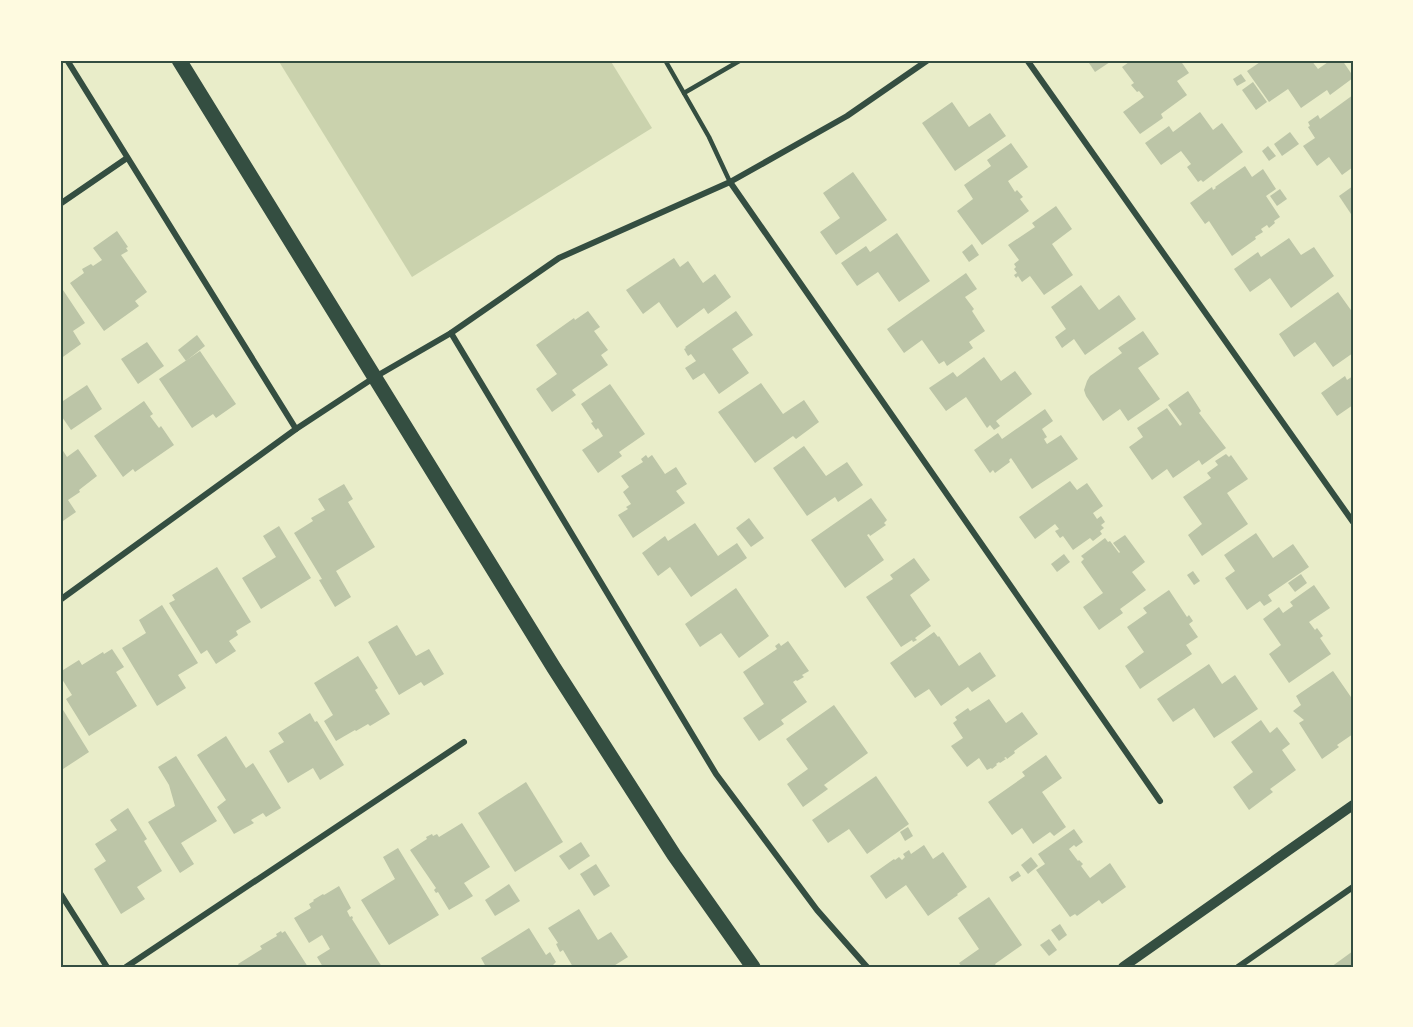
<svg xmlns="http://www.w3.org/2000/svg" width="1413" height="1027" viewBox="0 0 1413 1027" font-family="Lato,sans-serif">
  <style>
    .green { fill: #cad2ad }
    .building { fill: #bcc5a7 }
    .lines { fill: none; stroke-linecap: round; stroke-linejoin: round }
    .service { stroke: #344e41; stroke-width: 4.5 }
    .minor { stroke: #344e41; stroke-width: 6 }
    .tertiary { stroke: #344e41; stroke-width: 10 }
    .primary { stroke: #344e41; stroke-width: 15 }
    .neatline { fill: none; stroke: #344e41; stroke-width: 2 }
  </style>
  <rect width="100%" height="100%" fill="#e9edc9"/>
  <polygon class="green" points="278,60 610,60 652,128 412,277"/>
  <g class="building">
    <polygon points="1087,60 1113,60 1095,72"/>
    <polygon points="1132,60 1180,60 1189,73 1177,81 1187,95 1161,114 1163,118 1140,134 1123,112 1144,97 1139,91 1137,92 1131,85 1134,83 1122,67"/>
    <polygon points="1263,60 1311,60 1318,69 1331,60 1342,60 1353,76 1353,78 1330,95 1327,90 1301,108 1288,89 1269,102 1247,71"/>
    <polygon points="1241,74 1246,81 1237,86 1233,79"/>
    <polygon points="1253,82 1267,102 1256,110 1242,90"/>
    <polygon points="1353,95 1353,167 1342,175 1329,157 1317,166 1303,146 1315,138 1308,127 1310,126 1308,122 1318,115 1320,119"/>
    <polygon points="952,102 969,127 990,113 1006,136 955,171 922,123"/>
    <polygon points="1200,112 1213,130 1222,123 1243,152 1203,182 1201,180 1198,182 1187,167 1191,164 1181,151 1161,165 1145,143 1169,126 1173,132"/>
    <polygon points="1290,132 1299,144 1282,156 1274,144"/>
    <polygon points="1011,143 1028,167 1008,181 1015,192 1017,190 1023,197 1020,199 1029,211 982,245 957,211 973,199 964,185 991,166 987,160"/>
    <polygon points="1268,146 1276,156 1269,161 1262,151"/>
    <polygon points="1245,166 1252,177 1263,169 1276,189 1266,196 1280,217 1274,221 1275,223 1269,228 1267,225 1261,229 1263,232 1255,237 1256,239 1232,256 1209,221 1205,224 1190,203 1212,187 1213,190 1216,188 1215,187"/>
    <polygon points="853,172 887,220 836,255 820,232 840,218 823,193"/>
    <polygon points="1353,186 1353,217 1339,196"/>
    <polygon points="1280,189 1287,199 1277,206 1270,196"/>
    <polygon points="1056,206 1072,229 1052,244 1073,275 1044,295 1030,276 1022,282 1018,276 1016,278 1014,275 1017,273 1014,269 1016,267 1014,264 1019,260 1008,245 1035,227 1032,223"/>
    <polygon points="117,231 128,247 126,248 128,251 121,255 147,292 135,301 139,306 104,331 70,283 84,273 82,269 91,264 93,266 102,260 93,248"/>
    <polygon points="897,233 930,281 899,302 878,272 857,286 841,263 866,246 870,252"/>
    <polygon points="1289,238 1301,255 1314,247 1334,276 1291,308 1270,278 1250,292 1234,269 1258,252 1261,257"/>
    <polygon points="972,244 979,255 969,262 962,252"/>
    <polygon points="674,258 680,267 688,261 703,283 715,274 731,297 708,314 704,308 677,328 659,302 643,314 626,290"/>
    <polygon points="966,273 977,289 965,297 974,309 972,311 985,331 969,342 973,348 947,366 944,361 939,364 922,340 904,353 887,329"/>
    <polygon points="1081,285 1099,310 1119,295 1136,319 1085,355 1074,339 1062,348 1055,337 1066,329 1051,307"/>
    <polygon points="63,290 85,323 73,331 81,344 60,359 60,291"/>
    <polygon points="1338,292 1353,313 1353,353 1333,367 1315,342 1294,357 1279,334"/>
    <polygon points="588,311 600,327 594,331 608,350 601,355 608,365 572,390 576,395 552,412 536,389 557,374 536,345 574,318 575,320"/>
    <polygon points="736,311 753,335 732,349 749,373 719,394 704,373 693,380 685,368 696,361 691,354 688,356 684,349 686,348 685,347"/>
    <polygon points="1143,331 1159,354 1138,368 1160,399 1128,421 1120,409 1103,421 1086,396 1084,390 1087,381 1090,376 1122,353 1118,348"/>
    <polygon points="197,335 205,346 186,361 178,350"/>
    <polygon points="147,342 164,366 138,384 121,359"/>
    <polygon points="200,351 236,404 216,418 213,414 192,428 159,379"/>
    <polygon points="984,357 1001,381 1015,371 1032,394 996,421 1000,426 994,430 990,425 987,428 966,397 946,411 929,388 953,372 957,377"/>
    <polygon points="1345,376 1347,380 1353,376 1353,405 1337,416 1321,393"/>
    <polygon points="761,383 783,414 804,400 819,422 796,439 793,436 755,463 718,412"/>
    <polygon points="610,384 645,434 619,452 622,456 598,473 582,450 603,436 598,428 596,430 591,423 593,422 581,404"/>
    <polygon points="87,385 102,409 71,430 60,414 60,403"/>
    <polygon points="1188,391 1201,411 1199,413 1226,448 1202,465 1199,460 1173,478 1167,469 1152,480 1129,447 1143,437 1137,428 1167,408 1180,426 1182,424 1168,405"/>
    <polygon points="144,401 153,414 150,416 159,428 161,426 174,445 135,472 133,469 123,477 94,436"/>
    <polygon points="1045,409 1053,421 1042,429 1047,437 1044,439 1047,444 1061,435 1078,459 1032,489 1011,458 1009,460 1010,462 995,473 993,470 990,473 974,450 998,433 1002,439"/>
    <polygon points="60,446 67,457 78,449 97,476 79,490 80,492 68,500 76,512 60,523"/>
    <polygon points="804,446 826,476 847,462 863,485 838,502 835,497 807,516 773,468"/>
    <polygon points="1226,454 1229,457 1231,455 1248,479 1227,493 1248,524 1202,556 1188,535 1202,524 1183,497 1211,478 1207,473 1218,465 1215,461"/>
    <polygon points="646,455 648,458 652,455 665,474 676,467 687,484 676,491 685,503 633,538 618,515 628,509 626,507 631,504 623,492 629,487 621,476 643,462 641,459"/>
    <polygon points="1070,481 1077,490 1087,483 1103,506 1093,513 1097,519 1101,516 1105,522 1101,525 1104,528 1100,531 1102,534 1093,541 1090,538 1073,550 1063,536 1060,538 1055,531 1059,529 1055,524 1035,539 1019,517"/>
    <polygon points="344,484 353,499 348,502 375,547 336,571 351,597 335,607 319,580 322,579 294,533 313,521 311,518 325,510 318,499"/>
    <polygon points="871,498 887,520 884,523 886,525 870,536 869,534 867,535 884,560 845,588 811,540"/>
    <polygon points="749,518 764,538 751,547 736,528"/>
    <polygon points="695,523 718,556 737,543 747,558 691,597 670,567 658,576 642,553 665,536 668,541"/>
    <polygon points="279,526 311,578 261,609 242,578 276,557 263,536"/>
    <polygon points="1256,533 1273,558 1293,544 1309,567 1268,595 1272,601 1264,606 1260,601 1247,610 1225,578 1235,571 1224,555"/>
    <polygon points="1125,535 1145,562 1132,572 1146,590 1120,609 1123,613 1099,630 1083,607 1103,593 1081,562 1084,559 1081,556 1105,538 1108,542 1110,541 1119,553 1120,552 1113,543"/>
    <polygon points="1064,554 1070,562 1057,572 1051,564"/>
    <polygon points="914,558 930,580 910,595 931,626 915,638 917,640 913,642 912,640 901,647 866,597 893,579 890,575"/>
    <polygon points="217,567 251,622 236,631 238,635 229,641 236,651 216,664 207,650 201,654 169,603 175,600 172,595"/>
    <polygon points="1193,571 1200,581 1194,585 1187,575"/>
    <polygon points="1301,574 1307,583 1295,592 1288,583"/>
    <polygon points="1314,585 1330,608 1309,622 1315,630 1317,628 1323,636 1320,638 1331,654 1289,683 1269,654 1281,645 1263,619 1279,607 1283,613 1293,606 1290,602"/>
    <polygon points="736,588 769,636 739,658 721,633 700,647 685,624"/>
    <polygon points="1169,590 1187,617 1189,615 1193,621 1189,624 1198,637 1186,645 1192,654 1140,689 1125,666 1144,652 1127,627 1147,613 1143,608"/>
    <polygon points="162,605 198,663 178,675 186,688 157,706 122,648 146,633 139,620"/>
    <polygon points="397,625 416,656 429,649 444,674 424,686 421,682 399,695 368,642"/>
    <polygon points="934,632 938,637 939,636 959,666 980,652 996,676 972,692 968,687 941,706 929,689 915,698 890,663"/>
    <polygon points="788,641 809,671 802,675 804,677 797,681 796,680 793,682 807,702 781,720 784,724 759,741 743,718 764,704 743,672 777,649 775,646 779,643 781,646"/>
    <polygon points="112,649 124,667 116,672 137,706 89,736 66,699 72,695 60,676 60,672 79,660 82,665 103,652 104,654"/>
    <polygon points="358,656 378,688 375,690 390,714 370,726 368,724 356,731 355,730 336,741 324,721 333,715 314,683"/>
    <polygon points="1209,664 1222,684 1235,675 1258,709 1214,738 1194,708 1173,722 1157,699"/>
    <polygon points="1333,671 1353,700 1353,734 1337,745 1339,747 1322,759 1299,723 1304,720 1293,711 1301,705 1296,696"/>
    <polygon points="989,699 1006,723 1022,712 1038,734 1014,751 1015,753 1007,759 1006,757 1004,758 1006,759 1000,763 999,762 996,764 997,765 992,769 991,768 987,770 979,758 967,767 951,746 963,738 953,723 957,720 955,717 968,708 970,711"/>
    <polygon points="60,705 89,752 60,771"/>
    <polygon points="834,705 868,753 824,785 828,789 803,807 787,784 808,769 786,739"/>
    <polygon points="310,713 315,722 317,721 344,765 320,780 313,768 288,783 269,751 284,742 278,733"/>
    <polygon points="1261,720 1270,733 1277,727 1290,744 1282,750 1296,770 1270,789 1273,792 1249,810 1233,787 1253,772 1231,742"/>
    <polygon points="226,736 246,768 253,763 281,808 266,817 263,813 251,820 254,823 234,834 217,807 226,800 197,755"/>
    <polygon points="1046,755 1062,778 1042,792 1066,827 1054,836 1050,832 1033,844 1022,828 1012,835 988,802 1025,776 1022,772"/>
    <polygon points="176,756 217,821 181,843 194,864 180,873 148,822 175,806 169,785 158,767"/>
    <polygon points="876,776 909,824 867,854 849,829 828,843 812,820"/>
    <polygon points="526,782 563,842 515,872 478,813"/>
    <polygon points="128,808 147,839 144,841 162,871 137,887 145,899 121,914 94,869 106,861 95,844 117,830 110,820"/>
    <polygon points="462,823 490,867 464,883 473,896 449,910 438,892 436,893 434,890 436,888 410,850 427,839 426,837 432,834 433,836 437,834 439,837"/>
    <polygon points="908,827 913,836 905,841 900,832"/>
    <polygon points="1074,829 1083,842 1076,847 1074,845 1069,849 1078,861 1079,860 1083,864 1081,866 1090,878 1110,863 1126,887 1102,904 1099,900 1077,916 1075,914 1070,917 1036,870 1045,864 1038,854"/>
    <polygon points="581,842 590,856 569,870 559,856"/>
    <polygon points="924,845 933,859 943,852 967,887 957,894 958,895 928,916 906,885 886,899 870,876 894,859 895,860 899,857 902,860 905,857 903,854 909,850 911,854"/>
    <polygon points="398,848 439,915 389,945 361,900 395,879 383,857"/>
    <polygon points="1031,857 1038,866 1028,874 1021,865"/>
    <polygon points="596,864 610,886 594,896 580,874"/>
    <polygon points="1018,871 1021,876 1012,882 1009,877"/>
    <polygon points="509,884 520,901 495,916 485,900"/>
    <polygon points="339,886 351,908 347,911 350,917 352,916 353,918 352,919 382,967 323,967 317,957 330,949 322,935 309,943 294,918 311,908 309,904 314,901 313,900 323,894 324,895"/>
    <polygon points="989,897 1022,945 995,964 997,967 962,967 959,963 979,949 958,918"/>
    <polygon points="579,909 598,940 611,932 628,957 612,967 573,967 563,950 560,952 556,944 558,943 548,928"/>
    <polygon points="1060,924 1067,935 1059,941 1051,930"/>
    <polygon points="529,928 546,955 550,952 556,962 553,965 554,967 486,967 481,958"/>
    <polygon points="281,931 282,933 285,931 308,967 240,967 238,964 262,949 260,946 277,936 276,934"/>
    <polygon points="1049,939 1057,950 1049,956 1040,945"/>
    <polygon points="1353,951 1353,967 1331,967"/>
  </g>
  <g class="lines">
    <g class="service">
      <polyline points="665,60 709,137 730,182"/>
      <polyline points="684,93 741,60"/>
    </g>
    <g class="minor">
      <polyline points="67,60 296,429"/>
      <polyline points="1027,60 1353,522"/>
      <polyline points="730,182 1160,801"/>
      <polyline points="60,204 127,158"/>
      <polyline points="451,333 716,774 817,910 867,967"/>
      <polyline points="60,600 296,429 375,377 451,333 559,258 730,182 847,116 928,60"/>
      <polyline points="60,893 107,967"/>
      <polyline points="126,967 464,742"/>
      <polyline points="1238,967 1353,887"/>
    </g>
    <polyline class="tertiary" points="1123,967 1353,805"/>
    <polyline class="primary" points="179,60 554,668 674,855 753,967"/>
  </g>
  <rect width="1413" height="1027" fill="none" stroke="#fefae0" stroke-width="123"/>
  <rect x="62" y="62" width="1290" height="904" class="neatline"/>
</svg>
